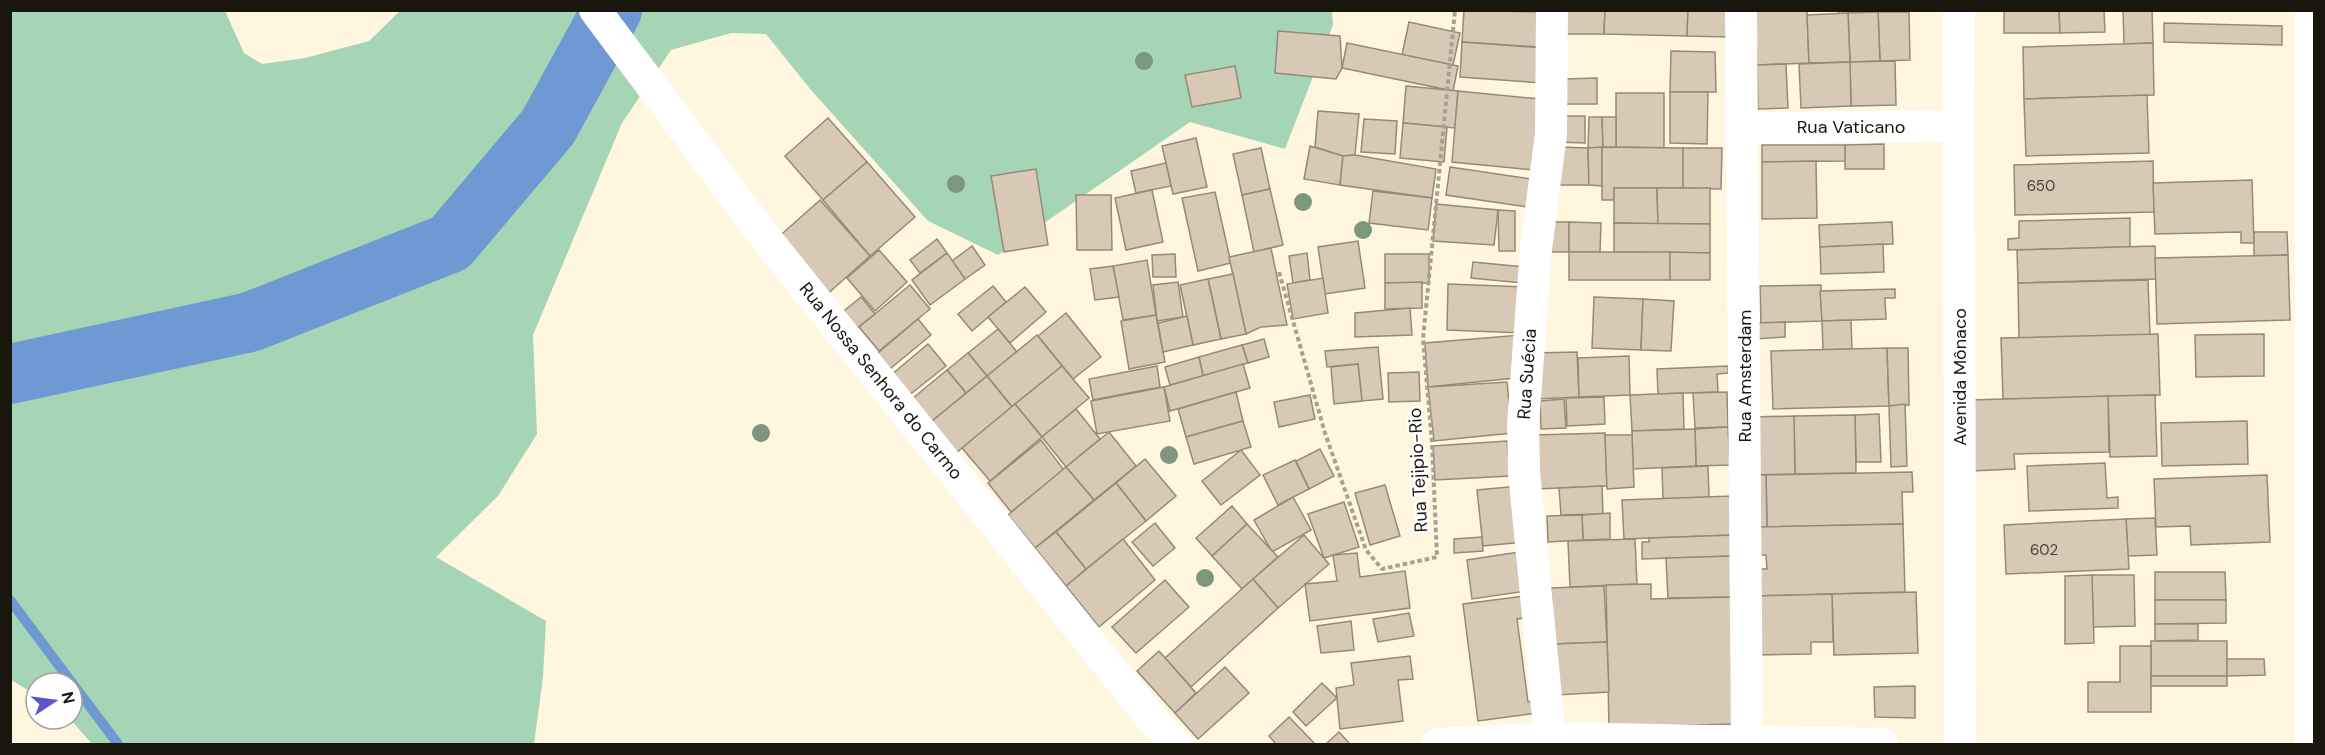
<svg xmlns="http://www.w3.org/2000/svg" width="2325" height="755" viewBox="0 0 2325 755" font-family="'DM Sans',sans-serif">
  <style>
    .green { fill: #a6d5b6 }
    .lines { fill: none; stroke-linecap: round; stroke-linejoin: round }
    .stream { stroke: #6f99d2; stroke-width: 10 }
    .river { stroke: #6f99d2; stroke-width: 60 }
    .building { fill: #d8c9b6; stroke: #968977; stroke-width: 1.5 }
    .path { stroke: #a7a18f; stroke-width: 4; stroke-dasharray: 4.5 3; stroke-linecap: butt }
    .street { stroke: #fff; stroke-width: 32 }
    .tree { fill: #7d977d }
    .labels { text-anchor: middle; stroke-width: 5; stroke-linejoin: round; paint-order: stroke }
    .number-label { font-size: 15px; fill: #494338 }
    .street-label { font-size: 18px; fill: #19160e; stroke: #fff }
  </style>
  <rect width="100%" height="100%" fill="#fef6df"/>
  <polygon class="green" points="401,10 1332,11 1333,25 1285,149 1190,122 998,255 928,221 811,90 766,34 731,33 671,50 622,123 533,335 537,434 498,496 436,557 546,621 543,677 534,744 92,744 70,719 72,683 36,683 36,695 11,680 11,11 225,11 244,53 262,64 305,58 369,41"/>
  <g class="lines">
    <g class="stream">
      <polyline points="10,600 72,683"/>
      <polyline points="72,683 118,744"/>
    </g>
    <polyline class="river" points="10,374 250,322 450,243 548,127 612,10"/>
  </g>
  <g class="building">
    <polygon points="1464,10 1540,12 1538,47 1462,42"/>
    <polygon points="1567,10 1605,10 1604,34 1566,34"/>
    <polygon points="1605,10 1688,10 1687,36 1604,34"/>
    <polygon points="1688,10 1727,10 1727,37 1687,36"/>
    <polygon points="1807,10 1809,63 1757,65 1755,11"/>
    <polygon points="1839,10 1909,10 1909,12 1839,14"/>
    <polygon points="2004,10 2059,10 2060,33 2004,33"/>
    <polygon points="2059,10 2104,10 2105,32 2060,33"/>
    <polygon points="2123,10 2152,10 2153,43 2124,44"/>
    <polygon points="1878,12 1909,12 1910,60 1880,61"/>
    <polygon points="1878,12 1880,61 1850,62 1848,13"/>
    <polygon points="1848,13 1850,62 1809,63 1807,15"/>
    <polygon points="1409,22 1460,33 1453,65 1402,55"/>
    <polygon points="2164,23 2282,26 2282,45 2164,42"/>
    <polygon points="1278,31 1340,36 1342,68 1336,79 1275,73"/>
    <polygon points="1462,42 1544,48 1542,83 1460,77"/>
    <polygon points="1347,43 1458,66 1453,91 1342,68"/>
    <polygon points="2153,43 2154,95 2024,99 2023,47"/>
    <polygon points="1671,51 1715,52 1716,92 1670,92"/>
    <polygon points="1895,61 1896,105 1851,106 1850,62"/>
    <polygon points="1850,62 1851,106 1801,108 1799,64"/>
    <polygon points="1786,64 1788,108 1758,109 1757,65"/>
    <polygon points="1235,66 1241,98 1192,107 1185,75"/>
    <polygon points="1597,78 1597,104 1564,104 1564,79"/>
    <polygon points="1406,86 1458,91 1455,128 1403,123"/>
    <polygon points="1458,91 1540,99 1534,170 1452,162"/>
    <polygon points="1670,92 1708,92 1707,144 1670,143"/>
    <polygon points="1616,93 1664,93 1664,148 1616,147"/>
    <polygon points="2147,95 2149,153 2026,156 2024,99"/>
    <polygon points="1318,111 1359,114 1355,155 1343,156 1315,147"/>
    <polygon points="1557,116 1585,116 1585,143 1557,142"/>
    <polygon points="1589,117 1602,117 1603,148 1588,148"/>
    <polygon points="1602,117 1616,117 1616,147 1603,148"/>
    <polygon points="828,118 867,162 823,200 785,156"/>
    <polygon points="1364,119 1397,121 1395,154 1361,152"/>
    <polygon points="1403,123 1447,127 1444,162 1400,158"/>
    <polygon points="1196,138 1207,187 1173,194 1162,146"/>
    <polygon points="1884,144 1884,169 1845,169 1845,145"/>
    <polygon points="1762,145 1845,145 1845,161 1762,162"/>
    <polygon points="1310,146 1343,156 1340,185 1304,179"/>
    <polygon points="1560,147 1588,148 1589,185 1560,185"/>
    <polygon points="1602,147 1602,186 1589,185 1588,148"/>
    <polygon points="1602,147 1683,148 1683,188 1614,188 1614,200 1602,200"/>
    <polygon points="1261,148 1270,189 1242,195 1233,154"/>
    <polygon points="1683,148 1722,148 1721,189 1683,188"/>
    <polygon points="1355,155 1436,169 1432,198 1340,185 1343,156"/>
    <polygon points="1816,161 1817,218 1762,219 1762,162"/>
    <polygon points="2153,161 2154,212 2015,215 2014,165"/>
    <polygon points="867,162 915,217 870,256 823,200"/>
    <polygon points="1166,163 1171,186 1136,193 1131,171"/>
    <polygon points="1450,167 1538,180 1534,208 1446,195"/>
    <polygon points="1036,169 1048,245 1004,252 991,176"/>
    <polygon points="2252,180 2254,243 2241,243 2241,232 2155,234 2153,183"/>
    <polygon points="1614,188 1657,188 1658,224 1614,223"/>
    <polygon points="1657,188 1710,188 1710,224 1658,224"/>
    <polygon points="1270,189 1283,245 1254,252 1242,195"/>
    <polygon points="1152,190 1163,242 1126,250 1115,198"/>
    <polygon points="1373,191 1432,198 1428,230 1369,223"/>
    <polygon points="1215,192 1231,263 1198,271 1182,198"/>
    <polygon points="1076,195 1111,195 1112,250 1077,250"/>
    <polygon points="820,200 870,256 824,297 774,241"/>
    <polygon points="1436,204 1498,210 1494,245 1433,241"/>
    <polygon points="1498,210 1515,211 1515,251 1499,251"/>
    <polygon points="2130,218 2130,247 2008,250 2008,239 2019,238 2019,221"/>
    <polygon points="1543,222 1569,222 1569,252 1544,252"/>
    <polygon points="1569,222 1601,223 1600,252 1569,252"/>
    <polygon points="1892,222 1893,244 1820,247 1819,225"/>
    <polygon points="1614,223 1710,224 1710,253 1614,252"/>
    <polygon points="2254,232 2287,232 2288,255 2254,256"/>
    <polygon points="937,239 947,253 920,273 910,260"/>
    <polygon points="1358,241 1365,288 1325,294 1318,247"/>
    <polygon points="1883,244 1884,272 1821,274 1820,247"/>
    <polygon points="972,246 985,265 965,279 952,261"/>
    <polygon points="2155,246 2156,279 2018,283 2017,250"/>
    <polygon points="1271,248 1287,325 1261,327 1246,334 1229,257"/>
    <polygon points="879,250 907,282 875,311 847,278"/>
    <rect x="1569" y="252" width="101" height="28"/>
    <polygon points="1670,252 1710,253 1710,280 1670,280"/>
    <polygon points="947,253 965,279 930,305 912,280"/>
    <polygon points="1307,253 1310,280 1293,283 1289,256"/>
    <polygon points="1175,254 1176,277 1153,277 1152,255"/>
    <rect x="1385" y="254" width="44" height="29"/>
    <polygon points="2288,255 2290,320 2157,324 2155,258"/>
    <polygon points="1147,260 1156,315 1123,320 1113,266"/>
    <polygon points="1473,262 1524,267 1523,283 1471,278"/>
    <polygon points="1113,266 1119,297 1095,300 1090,269"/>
    <polygon points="1233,274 1246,334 1221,339 1208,279"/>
    <polygon points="1323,278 1328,313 1293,319 1287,284"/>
    <polygon points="1208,279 1221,339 1193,345 1180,285"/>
    <polygon points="2148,280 2150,335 2019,338 2018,283"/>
    <polygon points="1178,282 1183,317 1157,321 1153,285"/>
    <polygon points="1422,282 1422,308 1385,309 1385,283"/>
    <polygon points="1448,284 1526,287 1524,333 1447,330"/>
    <polygon points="910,285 930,309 879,351 859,327"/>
    <polygon points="1821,285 1822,321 1761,323 1760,286"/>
    <polygon points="993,286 1006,302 972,331 958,314"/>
    <polygon points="1025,287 1046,312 1010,343 988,317"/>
    <polygon points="1895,289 1895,298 1885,298 1886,319 1822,321 1820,291"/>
    <polygon points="861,297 875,314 853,331 840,314"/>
    <polygon points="1594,297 1643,299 1641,350 1592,348"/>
    <polygon points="1643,299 1674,301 1671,351 1641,350"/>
    <polygon points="1410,308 1412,335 1355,337 1355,313"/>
    <polygon points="1066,313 1101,357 1073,379 1038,336"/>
    <polygon points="1156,315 1165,362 1129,369 1121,321"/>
    <polygon points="1187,316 1193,345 1163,352 1158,323"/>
    <polygon points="918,319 931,335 885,373 872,358"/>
    <polygon points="1851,320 1852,349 1823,350 1822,321"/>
    <polygon points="1785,322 1785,337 1756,339 1755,323"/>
    <polygon points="998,329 1017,352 987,376 968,353"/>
    <polygon points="2158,334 2160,395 2003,399 2001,338"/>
    <polygon points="2264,334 2264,376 2196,377 2195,335"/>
    <polygon points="1037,335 1062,366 1012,407 987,376"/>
    <polygon points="1521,335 1525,377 1428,387 1425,343"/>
    <polygon points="1264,339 1269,357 1248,363 1242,345"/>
    <polygon points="928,344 946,366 908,396 891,375"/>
    <polygon points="1242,345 1248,363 1203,376 1199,357"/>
    <polygon points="1378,347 1383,399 1362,401 1358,364 1327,367 1325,351"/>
    <polygon points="1887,348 1889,406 1773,409 1771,351"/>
    <polygon points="1887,348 1908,348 1909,405 1889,406"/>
    <polygon points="1577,352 1579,397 1536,399 1533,353"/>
    <polygon points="968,353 987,376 966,393 947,370"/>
    <polygon points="1629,356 1630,395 1579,397 1578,358"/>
    <polygon points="1199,357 1203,376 1170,385 1165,367"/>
    <polygon points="1243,364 1250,388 1170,411 1164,387"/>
    <polygon points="1358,364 1362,401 1334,404 1331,367"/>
    <polygon points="1062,366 1089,398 1042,437 1015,404"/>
    <polygon points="1157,366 1160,387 1093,400 1089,379"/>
    <polygon points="1728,366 1728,373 1717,374 1718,392 1658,394 1657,369"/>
    <polygon points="947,370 966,393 931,422 912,399"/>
    <polygon points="1419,372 1420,401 1389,402 1388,373"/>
    <polygon points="987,376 1012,407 956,453 931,422"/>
    <polygon points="1507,382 1512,433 1434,441 1428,387"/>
    <polygon points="1164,387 1170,421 1097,434 1091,401"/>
    <polygon points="1236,392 1243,421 1186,437 1178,409"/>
    <polygon points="1727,392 1728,427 1695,428 1693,393"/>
    <polygon points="1683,393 1684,429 1632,431 1630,395"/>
    <polygon points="1310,395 1315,419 1279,427 1274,402"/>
    <polygon points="2155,395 2157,456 2110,457 2108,396"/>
    <polygon points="2108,396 2109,452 2014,454 2015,469 1971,471 1969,400"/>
    <polygon points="1604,397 1605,424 1567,426 1566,398"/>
    <polygon points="1564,399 1566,428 1541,429 1540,401"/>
    <polygon points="1015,404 1042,437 990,481 962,448"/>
    <polygon points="1905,404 1907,466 1891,467 1889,406"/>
    <polygon points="1076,409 1100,439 1066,467 1042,437"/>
    <polygon points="1879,414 1881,462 1856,462 1855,415"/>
    <polygon points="1855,415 1856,473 1795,474 1794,416"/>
    <polygon points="1794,416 1795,474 1754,475 1753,417"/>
    <polygon points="1243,421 1251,447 1194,464 1186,437"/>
    <polygon points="2247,421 2248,464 2162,466 2161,423"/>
    <polygon points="1728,427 1730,465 1696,466 1695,429"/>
    <polygon points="1695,429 1696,466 1633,469 1632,431"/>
    <polygon points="1109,432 1136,466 1094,500 1066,467"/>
    <polygon points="1605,433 1607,486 1536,489 1534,435"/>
    <polygon points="1605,435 1632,435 1634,487 1607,489"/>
    <polygon points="1041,440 1064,470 1011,512 988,483"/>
    <polygon points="1507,441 1510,476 1435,480 1433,446"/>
    <polygon points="1320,449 1334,476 1309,489 1296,461"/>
    <polygon points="1241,450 1260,475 1221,505 1202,481"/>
    <polygon points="1145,459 1176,496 1146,521 1116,483"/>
    <polygon points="1295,460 1309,489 1278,505 1263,475"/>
    <polygon points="2105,463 2107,498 2118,497 2118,508 2029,511 2027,466"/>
    <polygon points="1708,466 1709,497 1663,499 1662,468"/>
    <polygon points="1066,467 1094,500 1035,548 1008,515"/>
    <polygon points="1912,472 1913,492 1902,492 1903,524 1767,527 1766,475"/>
    <polygon points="1754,475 1766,475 1767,527 1756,527"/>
    <polygon points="2267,475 2270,542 2191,545 2190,526 2156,527 2154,479"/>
    <polygon points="1116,483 1146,521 1086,569 1056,532"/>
    <polygon points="1385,485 1400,536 1370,545 1355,493"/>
    <polygon points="1519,486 1524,542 1483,546 1477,490"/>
    <polygon points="1602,486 1603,514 1561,515 1559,488"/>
    <polygon points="1732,496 1734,535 1624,539 1622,500"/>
    <polygon points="1293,497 1311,530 1272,552 1254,520"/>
    <polygon points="1344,502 1359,547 1324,558 1308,514"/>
    <polygon points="1232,506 1247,524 1212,556 1196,538"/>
    <polygon points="1610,513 1610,539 1583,540 1582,515"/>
    <polygon points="1582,515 1583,540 1548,542 1547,516"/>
    <polygon points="2155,518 2157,555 2128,556 2126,519"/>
    <polygon points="2126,519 2129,569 2006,574 2004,525"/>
    <polygon points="1155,523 1175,548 1153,566 1132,542"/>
    <polygon points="1247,524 1278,557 1242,589 1212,556"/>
    <polygon points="1903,524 1905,592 1756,596 1755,569 1767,569 1766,555 1756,555 1756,527"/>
    <polygon points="1056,532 1086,569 1066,586 1035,548"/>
    <polygon points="1304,535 1329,564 1278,608 1253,579"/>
    <polygon points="1734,535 1734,556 1642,559 1642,542 1649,542 1649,538"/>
    <polygon points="1482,537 1483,551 1454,553 1454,539"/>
    <polygon points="1123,539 1155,580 1099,627 1066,586"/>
    <polygon points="1635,539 1637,584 1570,587 1568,541"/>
    <polygon points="1526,551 1532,590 1472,599 1467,560"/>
    <polygon points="1357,553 1360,577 1405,571 1410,608 1310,621 1305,584 1337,581 1333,555"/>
    <polygon points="1734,556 1734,597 1668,598 1666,558"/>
    <polygon points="2155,572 2225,572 2226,600 2155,600"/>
    <polygon points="2092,575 2134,575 2135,626 2093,627"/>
    <polygon points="2092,575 2094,643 2065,644 2065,576"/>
    <polygon points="1253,579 1278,608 1191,687 1165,658"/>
    <polygon points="1165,580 1189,607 1136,653 1112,627"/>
    <polygon points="1651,584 1651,599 1734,597 1737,724 1609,727 1606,585"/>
    <polygon points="1604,586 1607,642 1554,644 1551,588"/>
    <polygon points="1916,592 1918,653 1834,655 1832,594"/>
    <polygon points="1832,594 1833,642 1811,642 1811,654 1758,655 1756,596"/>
    <polygon points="1524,596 1527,618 1517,619 1528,702 1537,701 1538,713 1478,721 1463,604"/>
    <polygon points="2155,600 2226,600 2226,623 2155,624"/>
    <polygon points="1409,613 1414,636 1378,642 1373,619"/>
    <polygon points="1351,621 1354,650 1321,653 1317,626"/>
    <polygon points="2155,624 2198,624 2198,640 2155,641"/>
    <rect x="2151" y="641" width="76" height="35"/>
    <polygon points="1607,642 1609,692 1556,695 1554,644"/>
    <polygon points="2120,646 2151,646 2151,712 2088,712 2088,682 2120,682"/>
    <polygon points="1159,651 1196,693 1175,713 1137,671"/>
    <polygon points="1410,656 1413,679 1398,680 1403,721 1340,729 1336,688 1354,685 1351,663"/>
    <polygon points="2227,659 2264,659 2265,675 2227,676"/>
    <polygon points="1225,667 1249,693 1198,739 1175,713"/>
    <rect x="2151" y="676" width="76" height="10"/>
    <polygon points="1322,683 1337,698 1306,726 1293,712"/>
    <polygon points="1915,686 1915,718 1875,717 1874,687"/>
    <polygon points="1289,717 1315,744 1276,744 1269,736"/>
    <polygon points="1339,732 1350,744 1326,744"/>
  </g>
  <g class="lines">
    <polyline class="path" points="1279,272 1325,433 1366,550 1382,569 1437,557 1432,442 1423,339 1455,10"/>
    <g class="street">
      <polyline points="595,10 760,231 1150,717 1176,744"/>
      <polyline points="1741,10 1747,742"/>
      <polyline points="1959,10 1960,744"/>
      <polyline points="2311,10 2311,744"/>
      <polyline points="1744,128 1959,126"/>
      <polyline points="1550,738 1524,472 1523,424 1536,249 1551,134 1552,10"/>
      <polyline points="1437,744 1550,738 1882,744"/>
    </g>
  </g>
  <g class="tree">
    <circle cx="1144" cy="61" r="9"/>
    <circle cx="956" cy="184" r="9"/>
    <circle cx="1303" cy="202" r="9"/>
    <circle cx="1363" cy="230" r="9"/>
    <circle cx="761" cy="433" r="9"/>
    <circle cx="1169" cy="455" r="9"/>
    <circle cx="1205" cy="578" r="9"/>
  </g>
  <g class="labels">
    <g class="number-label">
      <text x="2041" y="191">650</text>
      <text x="2044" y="555">602</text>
    </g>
    <g class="street-label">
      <text x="1851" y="133">Rua Vaticano</text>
      <text transform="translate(1527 374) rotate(-86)" y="6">Rua Suécia</text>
      <text transform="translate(1745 376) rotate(-90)" y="6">Rua Amsterdam</text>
      <text transform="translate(1960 377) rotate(-90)" y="6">Avenida Mônaco</text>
      <text transform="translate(881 381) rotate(51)" y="6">Rua Nossa Senhora do Carmo</text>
      <text transform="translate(1418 470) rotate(-93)" y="6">Rua Tejipio-Rio</text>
    </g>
  </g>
  <rect width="2325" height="755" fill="none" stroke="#19160e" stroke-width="24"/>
  <g transform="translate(54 701) rotate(77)"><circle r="28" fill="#ffffff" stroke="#a3a29f" stroke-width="1.5"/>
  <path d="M0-4.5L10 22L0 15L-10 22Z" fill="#5c55cd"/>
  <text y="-9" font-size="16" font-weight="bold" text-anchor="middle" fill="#19160e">N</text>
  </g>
</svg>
